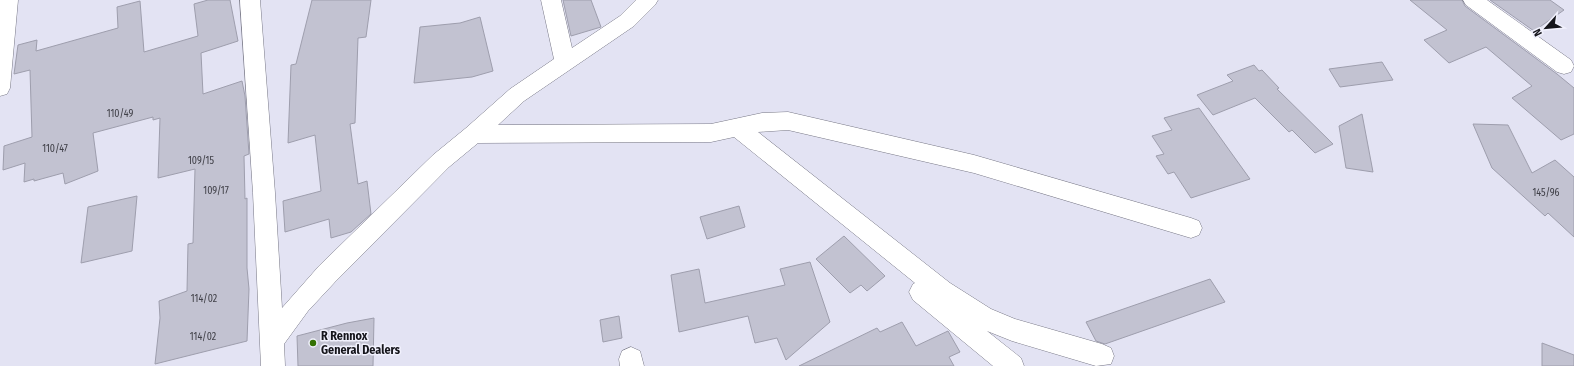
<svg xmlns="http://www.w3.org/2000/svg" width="1574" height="366" viewBox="0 0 1574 366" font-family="'Fira Sans Condensed',sans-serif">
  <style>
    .building { fill: #c2c2d1; stroke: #9e9ead }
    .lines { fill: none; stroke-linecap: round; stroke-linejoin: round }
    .street-casing { stroke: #787886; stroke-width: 1 }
    .street { fill: #fff; fill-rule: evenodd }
    .poi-dot { fill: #347104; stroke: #f1f1fd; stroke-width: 1.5 }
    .labels { text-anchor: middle; stroke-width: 3; stroke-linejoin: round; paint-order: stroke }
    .number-label { font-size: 10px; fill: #404048 }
    .poi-label { font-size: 12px; font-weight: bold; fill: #15151b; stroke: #f1f1fd; text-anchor: start }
  </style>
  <rect width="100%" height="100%" fill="#e3e3f3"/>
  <g class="building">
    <polygon points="208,0 230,0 238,41 201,53 203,94 242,81 245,96 249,154 244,156 245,199 247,198 247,268 249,289 247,341 155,364 160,318 159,301 187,291 188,244 193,243 195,169 158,178 160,118 153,120 153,117 93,133 98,171 65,184 63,173 34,181 34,179 24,182 25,163 3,170 4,146 32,137 30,70 14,74 18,45 37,40 36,51 118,28 117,7 140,1 144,52 198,36 194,4"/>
    <polygon points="312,0 371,0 366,37 358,38 355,123 350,124 358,184 367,181 371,214 351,232 331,238 329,219 285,232 283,201 321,191 315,135 288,143 291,65 296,64"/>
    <polygon points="563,0 591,0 601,27 571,36"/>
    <polygon points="1410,0 1462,0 1465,6 1557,74 1574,88 1574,134 1561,140 1512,98 1532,86 1486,47 1449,63 1424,40 1447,30"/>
    <polygon points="1490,0 1550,0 1564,10 1534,31"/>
    <polygon points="480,17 493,71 472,77 414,83 420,27 460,23"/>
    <polygon points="1382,62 1393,80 1340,87 1329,69"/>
    <polygon points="1254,65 1259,71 1262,70 1279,88 1277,89 1333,144 1315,153 1292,130 1289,132 1255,98 1213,115 1197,95 1233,81 1227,75"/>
    <polygon points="1199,108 1250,179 1191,198 1174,172 1168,174 1156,156 1164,154 1152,136 1172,130 1164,118"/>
    <polygon points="1362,114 1373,172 1346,168 1339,126"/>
    <polygon points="1473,124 1508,125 1532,173 1555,160 1574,177 1574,237 1548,213 1545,216 1492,168"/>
    <polygon points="137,196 132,251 81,263 88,207"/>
    <polygon points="739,206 745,227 707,239 700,217"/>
    <polygon points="844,236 885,276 867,291 861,285 850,293 816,259"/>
    <polygon points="810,262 830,322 786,360 777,338 755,343 748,316 679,332 671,275 699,269 705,303 785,285 780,269"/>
    <polygon points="1210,279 1225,302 1105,344 1096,341 1086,322"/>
    <polygon points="619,316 622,338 603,342 600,320"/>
    <polygon points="374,318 373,366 298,366 297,336 347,323"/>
    <polygon points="902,322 916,346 948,331 960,352 949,357 954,366 799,366 877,328 880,332"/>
    <polygon points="1542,343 1574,355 1574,366 1542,366"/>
  </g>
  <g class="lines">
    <g class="street-casing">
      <g id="street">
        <polygon points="0,0 18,0 10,88 7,94 0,96"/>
        <polygon points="240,0 260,0 275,193 282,308 319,266 433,155 466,128 510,89 554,59 541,0 561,0 572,48 620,16 636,0 658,0 655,5 634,26 524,101 498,125 711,124 762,113 788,112 974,155 1191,218 1199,221 1202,228 1199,235 1191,238 974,173 788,130 758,132 950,283 991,309 1015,319 1102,344 1111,348 1114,356 1111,364 1096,366 1012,341 987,331 1021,358 1024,366 993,366 913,300 909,292 913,284 915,283 734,137 711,142 478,143 449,167 335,282 308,311 284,344 285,366 261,366 253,193"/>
        <polygon points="1463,0 1487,0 1571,60 1574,66 1571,72 1564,74 1557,72 1466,5"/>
        <polygon points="631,347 640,351 644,366 620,366 619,359 622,351"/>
      </g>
    </g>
    <use href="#street" class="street"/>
  </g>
  <circle class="poi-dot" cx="313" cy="343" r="4"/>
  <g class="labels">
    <g class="number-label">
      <text x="120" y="117">110/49</text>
      <text x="55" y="152">110/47</text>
      <text x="201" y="164">109/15</text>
      <text x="216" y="194">109/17</text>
      <text x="1546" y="196">145/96</text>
      <text x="204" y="302">114/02</text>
      <text x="203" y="340">114/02</text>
    </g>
    <g class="poi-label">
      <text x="321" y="340">R Rennox<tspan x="321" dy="14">General Dealers</tspan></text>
    </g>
  </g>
  <g transform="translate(1546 28) rotate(243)" stroke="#f1f1fd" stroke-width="3" paint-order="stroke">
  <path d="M0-3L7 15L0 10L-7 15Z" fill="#15151b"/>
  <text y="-6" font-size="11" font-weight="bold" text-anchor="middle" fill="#15151b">N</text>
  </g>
</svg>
